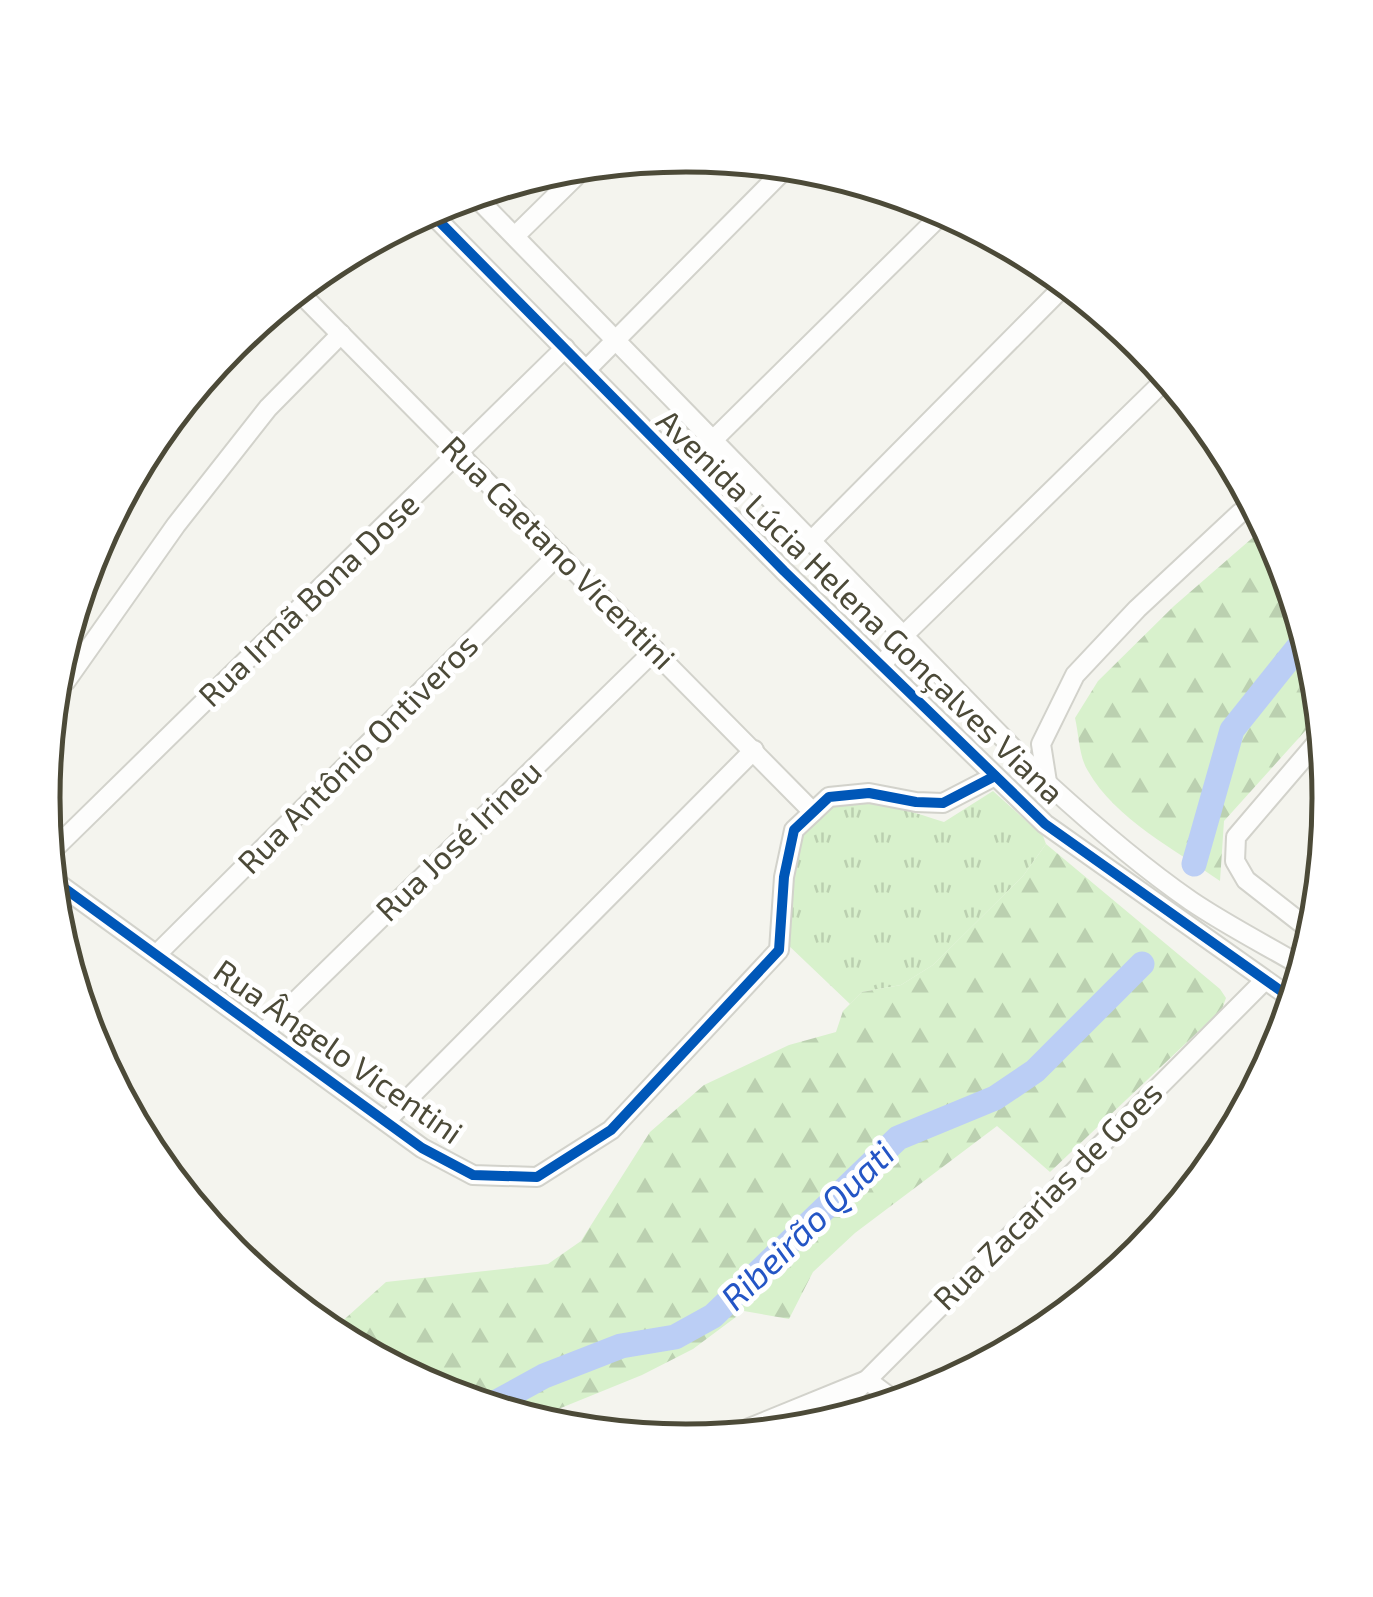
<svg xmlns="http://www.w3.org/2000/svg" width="1373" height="1597" viewBox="0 0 1373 1597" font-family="'Exo 2',sans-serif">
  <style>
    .grass { fill: url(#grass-tufts) }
    .forest { fill: url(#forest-firs) }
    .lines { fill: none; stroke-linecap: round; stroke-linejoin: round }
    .river { stroke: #bbcef5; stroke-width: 25 }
    .minor-casing { stroke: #d2d2cb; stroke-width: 22 }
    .minor { stroke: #fdfdfc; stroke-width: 18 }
    .cycleway-casing { stroke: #fff; stroke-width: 16 }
    .cycleway { stroke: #0057b8; stroke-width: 10 }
    .labels { text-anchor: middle; stroke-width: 10; stroke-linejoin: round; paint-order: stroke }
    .street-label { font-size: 32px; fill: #4c4a38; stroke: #fff }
    .water-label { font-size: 35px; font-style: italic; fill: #2455c5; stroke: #fff }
    .rim { fill: none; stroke: #4c4a38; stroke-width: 5 }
  </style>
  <defs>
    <pattern id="grass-tufts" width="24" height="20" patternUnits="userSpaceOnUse" patternTransform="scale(2.5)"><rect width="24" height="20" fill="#d8f1cc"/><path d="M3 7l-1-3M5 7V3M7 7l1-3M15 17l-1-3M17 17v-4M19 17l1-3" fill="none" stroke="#bbd0b0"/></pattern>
    <pattern id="forest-firs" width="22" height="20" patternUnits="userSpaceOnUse" patternTransform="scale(2.5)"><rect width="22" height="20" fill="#d8f1cc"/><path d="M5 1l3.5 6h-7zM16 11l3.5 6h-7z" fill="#bbd0b0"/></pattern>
  </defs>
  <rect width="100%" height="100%" fill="#f4f4ee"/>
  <path class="grass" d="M993 791 1043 836 1046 844 1023 876 933 965 901 985 862 992 850 1004 786 943C792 914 791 885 797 857 814 775 888 805 944 822Z"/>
  <g class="forest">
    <path d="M1265 527 1282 553 1315 720 1224 821 1220 881C1176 850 1115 819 1088 771 1079 757 1079 735 1075 718L1098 681 1174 606Z"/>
    <polygon points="1046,844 1220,989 1226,998 1222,1009 1050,1172 997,1126 855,1233 813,1272 789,1319 744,1311 693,1349 642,1375 546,1414 440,1393 338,1325 386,1282 548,1264 581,1241 650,1132 704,1085 789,1045 836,1032 843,1011 862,992 901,985 933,965 1023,876"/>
  </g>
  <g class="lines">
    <g class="river">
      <polyline points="1194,864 1232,730 1300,645"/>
      <polyline points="493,1404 544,1376 621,1346 675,1337 713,1316 898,1138 995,1098 1035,1071 1142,964"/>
    </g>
    <g class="minor-casing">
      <g id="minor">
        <path d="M475 196 1047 783C1093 825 1139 865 1191 901 1225 924 1262 943 1298 964"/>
        <polyline points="429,211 784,571 1045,824 1291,998"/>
        <polyline points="515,236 576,176"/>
        <polyline points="302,295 813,812"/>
        <polyline points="586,370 781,173"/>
        <polyline points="711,442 945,211"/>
        <polyline points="809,543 1061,289"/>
        <polyline points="882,666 904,635 1166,379"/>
        <polyline points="66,681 176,525 268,408 341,334"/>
        <polyline points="1047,782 1041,744 1075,675 1137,609 1240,513 1252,507"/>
        <polyline points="53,850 565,348"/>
        <polyline points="60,885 422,1148 473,1175 537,1177 611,1130 779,950 784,877 794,830 829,797 869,793 916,802 943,803 995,776"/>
        <polyline points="1305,926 1246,880 1235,861 1236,837 1319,740"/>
        <polyline points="157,954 559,554"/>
        <polyline points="264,1032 655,650"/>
        <polyline points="386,1121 754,750"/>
        <polyline points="834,1413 1264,981"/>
        <polyline points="742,1431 867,1380 895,1401"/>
      </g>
    </g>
    <use href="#minor" class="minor"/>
    <g class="cycleway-casing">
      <g id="cycleway">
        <polyline points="429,211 784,571 1045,824 1291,998"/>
        <polyline points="60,885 422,1148 473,1175 537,1177 611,1130 779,950 784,877 794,830 829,797 869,793 916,802 943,803 995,776"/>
      </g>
    </g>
    <use href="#cycleway" class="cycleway"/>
  </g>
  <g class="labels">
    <g class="street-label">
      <text transform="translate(558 553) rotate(45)" y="11">Rua Caetano Vicentini</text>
      <text transform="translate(309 600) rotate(-44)" y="11">Rua Irmã Bona Dose</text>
      <text transform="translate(860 607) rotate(44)" y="11">Avenida Lúcia Helena Gonçalves Viana</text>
      <text transform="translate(358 754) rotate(-45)" y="11">Rua Antônio Ontiveros</text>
      <text transform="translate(459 841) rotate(-44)" y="11">Rua José Irineu</text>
      <text transform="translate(338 1052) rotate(35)" y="11">Rua Ângelo Vicentini</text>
      <text transform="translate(1048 1196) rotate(-45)" y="11">Rua Zacarias de Goes</text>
    </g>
    <g class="water-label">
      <text transform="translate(808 1226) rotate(-44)" y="12">Ribeirão Quati</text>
    </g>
  </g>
  <path d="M0 0H1373V1597H0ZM60 798a626 626 0 1 1 1252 0a626 626 0 1 1-1252 0Z" fill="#fff" fill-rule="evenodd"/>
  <path class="rim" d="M60 798a626 626 0 1 1 1252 0a626 626 0 1 1-1252 0Z"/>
</svg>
